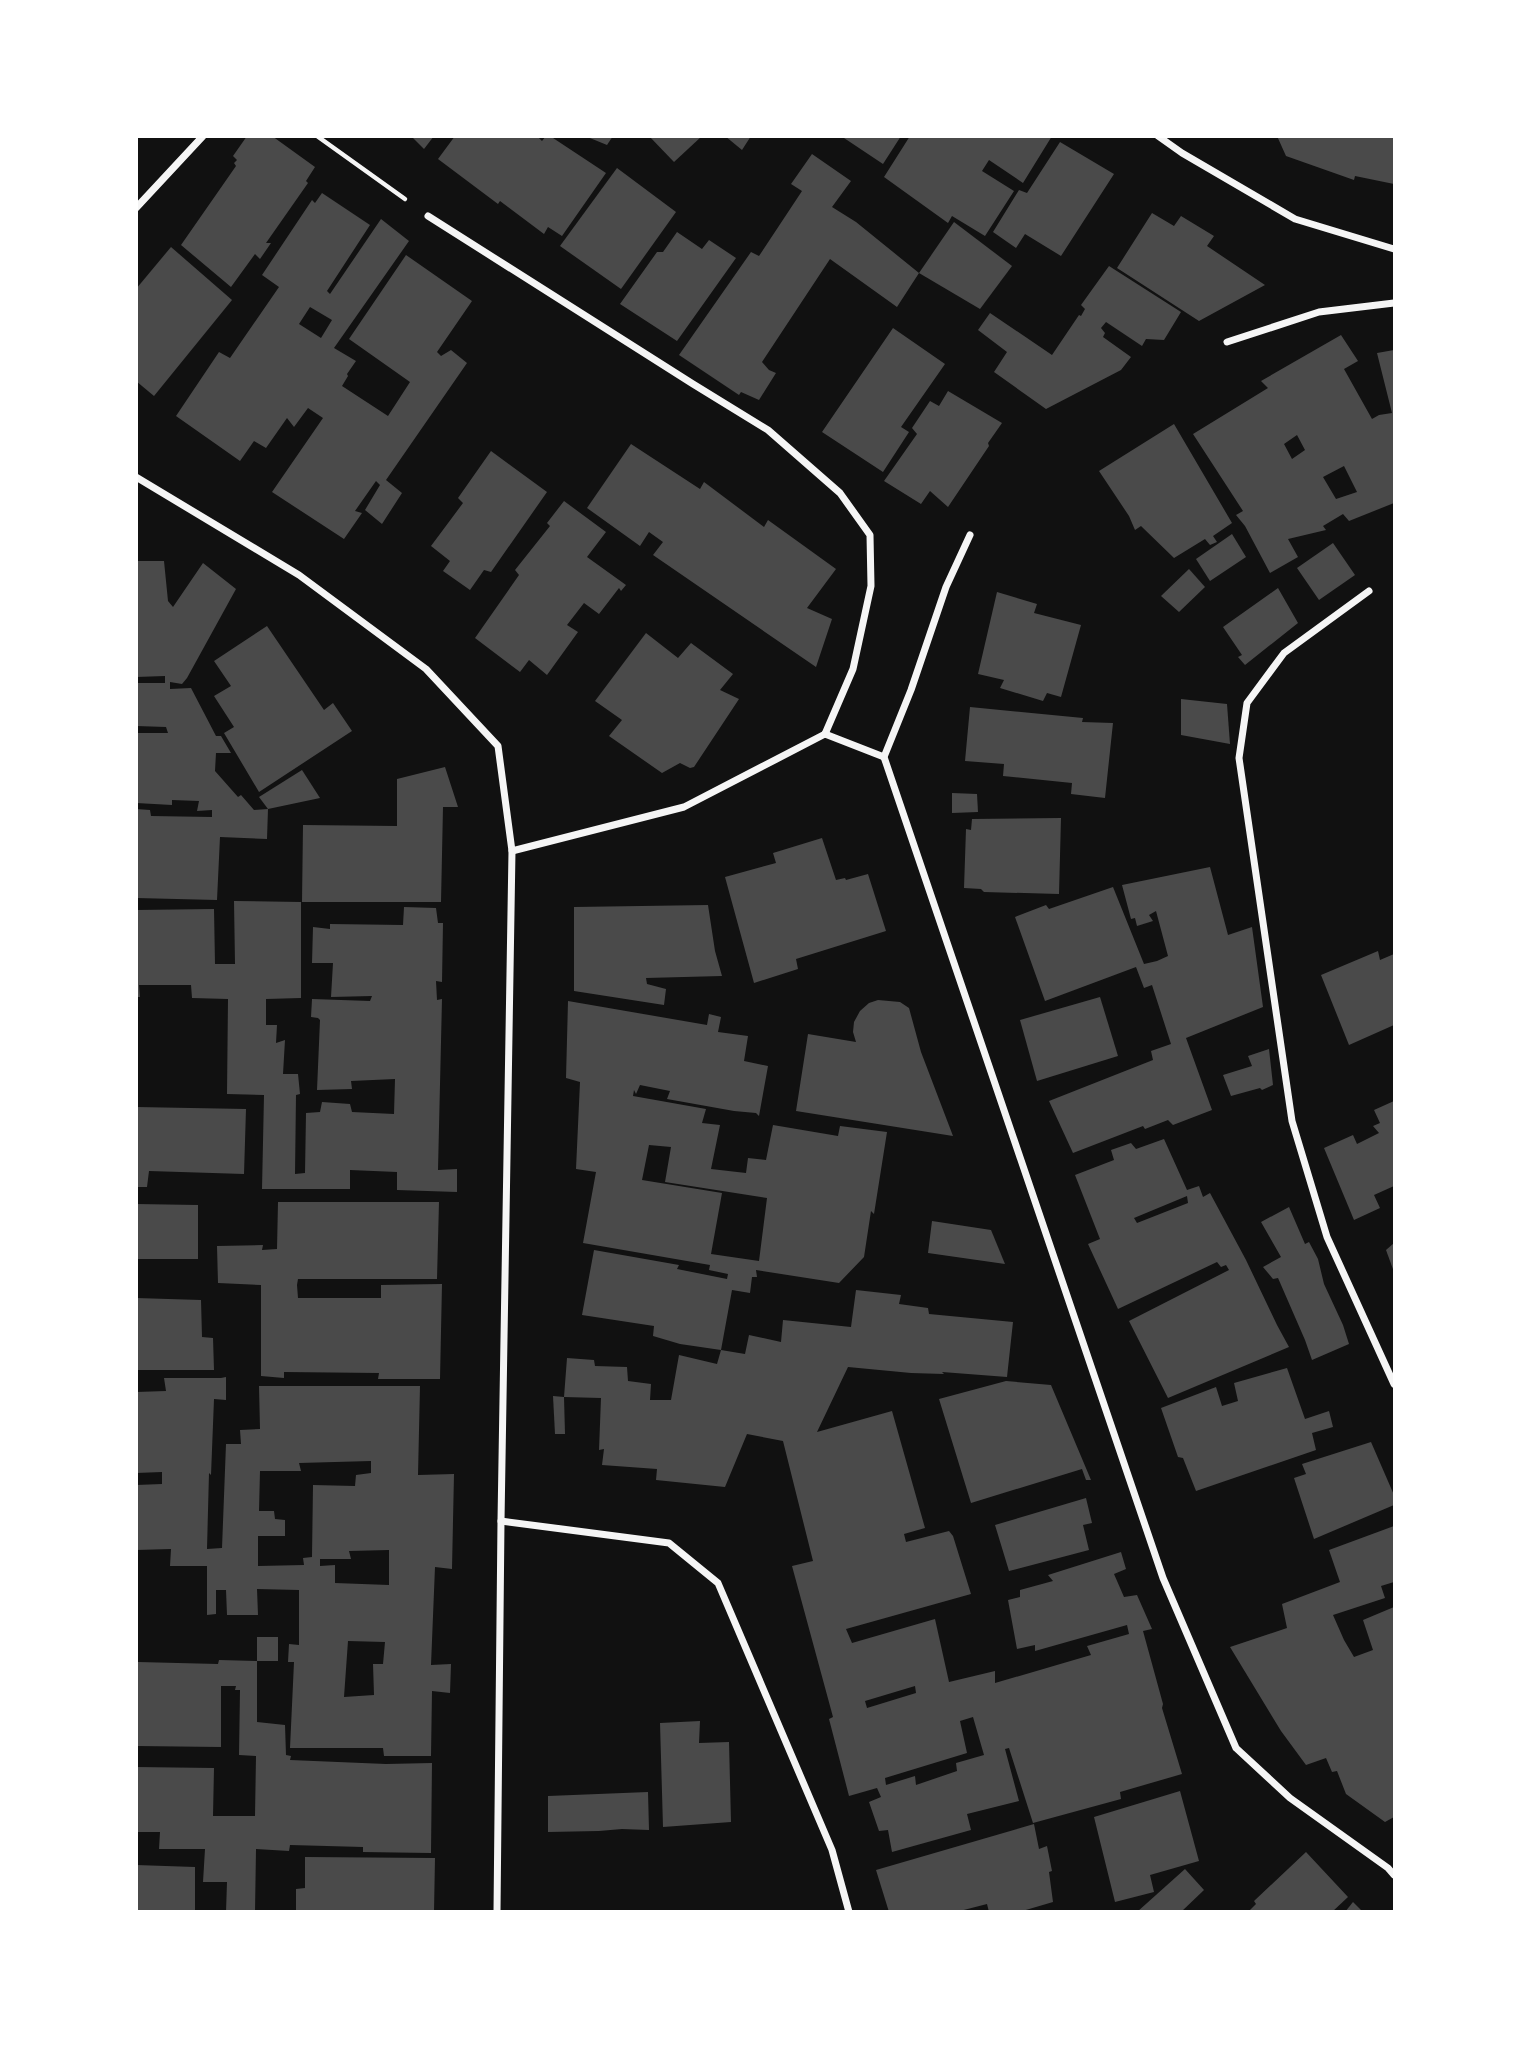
<svg xmlns="http://www.w3.org/2000/svg" width="1531" height="2048" viewBox="0 0 1531 2048" font-family="Raleway,sans-serif">
  <style>
    .building { fill: #4a4a4a; fill-rule: evenodd }
    .lines { fill: none; stroke-linecap: round; stroke-linejoin: round }
    .path { stroke: #f5f5f5; stroke-width: 4.5 }
    .minor { stroke: #f5f5f5; stroke-width: 7 }
  </style>
  <rect width="100%" height="100%" fill="#111"/>
  <g class="building">
    <polygon points="247,136 272,136 315,167 306,181 308,183 266,243 271,243 260,259 255,254 231,287 181,245 236,166 234,163 237,160 233,156"/>
    <polygon points="411,136 434,136 424,149"/>
    <polygon points="455,136 537,136 542,141 546,136 550,136 606,173 562,236 548,227 544,234 500,201 498,204 438,159"/>
    <polygon points="585,136 613,136 607,145"/>
    <polygon points="649,136 702,136 674,162"/>
    <polygon points="725,136 751,136 742,150"/>
    <polygon points="841,136 901,136 883,164"/>
    <polygon points="910,136 1052,136 1023,183 989,160 982,171 1014,191 985,236 952,216 948,223 884,177"/>
    <polygon points="1277,136 1394,136 1394,184 1355,176 1354,180 1286,156"/>
    <polygon points="1060,142 1114,174 1061,256 1025,234 1016,248 993,232 1019,190 1027,193"/>
    <polygon points="812,154 851,181 832,207 856,222 919,273 897,307 830,259 762,362 769,370 776,373 759,400 741,392 739,395 679,355 751,252 759,256 802,191 791,184"/>
    <polygon points="617,168 676,212 621,289 560,246"/>
    <path d="M322 193 370 225 327 291 330 294 381 219 409 241 334 348 356 361 347 374 348 376 342 386 388 416 410 382 349 339 406 255 472 301 437 352 441 356 451 350 467 363 386 480 402 493 382 524 365 510 380 485 376 481 355 511 362 513 344 539 272 492 323 418 308 408 294 427 287 418 266 448 254 441 240 461 176 416 219 352 230 358 279 287 262 275 312 200 315 203ZM310 307 332 320 321 338 299 324Z"/>
    <polygon points="1152,213 1174,226 1181,216 1214,236 1207,246 1265,285 1199,321 1117,268"/>
    <polygon points="954,222 1012,266 980,309 919,273"/>
    <polygon points="677,232 702,249 709,240 736,258 677,341 620,304 657,252 663,252"/>
    <polygon points="171,247 232,300 154,396 136,381 136,289"/>
    <polygon points="1109,266 1181,312 1164,340 1146,339 1142,346 1106,322 1101,328 1105,333 1103,337 1131,357 1121,370 1046,409 994,372 1007,352 978,330 990,313 1052,355 1079,315 1081,316 1085,309 1081,305"/>
    <polygon points="893,328 945,364 901,427 909,432 883,472 822,432"/>
    <path d="M1341 335 1358 361 1344 369 1372 419 1379 415 1392 413 1377 353 1394 350V503L1349 521 1343 514 1323 526 1326 530 1288 539 1298 557 1270 573 1245 526 1236 515 1243 511 1193 434 1268 388 1261 381ZM1297 435 1305 450 1292 459 1284 444ZM1344 466 1357 492 1336 499 1323 477Z"/>
    <polygon points="948,391 1002,423 988,443 989,446 948,507 930,491 921,504 884,481 917,434 912,428 930,401 939,406"/>
    <polygon points="1174,424 1232,523 1213,536 1217,542 1210,545 1205,539 1174,558 1141,526 1135,530 1129,516 1099,471"/>
    <polygon points="631,444 700,489 704,482 764,527 768,520 836,569 807,608 832,619 816,667 653,555 663,542 649,532 640,546 587,508"/>
    <polygon points="491,451 547,492 491,572 484,570 470,590 443,571 450,561 431,546 463,503 458,498"/>
    <polygon points="564,501 606,532 587,557 626,585 621,591 619,588 599,614 584,603 567,625 578,632 547,675 529,660 520,672 475,638 519,575 515,570 550,526 547,523"/>
    <polygon points="1232,534 1246,557 1210,581 1196,559"/>
    <polygon points="1333,543 1355,575 1319,600 1297,568"/>
    <polygon points="136,561 164,561 168,601 173,607 203,563 236,589 187,678 182,684 170,682 170,689 191,688 216,736 221,736 231,753 216,753 215,771 238,797 241,795 254,810 268,809 267,839 220,837 217,900 136,898 136,809 150,810 151,816 212,817 212,810 197,811 199,801 172,800 172,805 136,803 136,733 168,733 166,727 136,726 136,683 165,683 165,676 136,677"/>
    <polygon points="1189,569 1205,587 1179,612 1161,596"/>
    <polygon points="1278,588 1298,623 1245,665 1238,657 1242,655 1223,627"/>
    <polygon points="997,592 1037,604 1034,613 1081,625 1061,697 1047,693 1043,701 1000,688 1004,680 978,674"/>
    <polygon points="267,626 324,710 333,703 352,731 259,792 224,733 234,727 214,696 231,686 214,661"/>
    <polygon points="646,633 678,658 691,643 733,674 720,690 739,699 694,767 690,768 680,763 662,773 609,736 622,720 595,701"/>
    <polygon points="1181,699 1227,704 1230,744 1181,735"/>
    <polygon points="970,707 1083,718 1082,722 1113,723 1105,798 1071,794 1072,783 1003,776 1004,764 965,761"/>
    <polygon points="445,767 458,807 443,807 441,902 302,902 303,825 397,826 397,779"/>
    <polygon points="302,770 320,798 268,809 259,797"/>
    <polygon points="952,793 977,794 978,812 952,813"/>
    <polygon points="1061,818 1059,894 984,892 981,889 964,888 966,829 971,830 972,819"/>
    <polygon points="822,838 836,880 845,878 846,880 868,874 886,931 796,959 798,969 754,983 725,877 776,863 773,853"/>
    <polygon points="1210,867 1228,935 1252,927 1263,1007 1186,1038 1212,1110 1173,1125 1168,1120 1145,1129 1143,1126 1073,1153 1049,1101 1153,1060 1151,1051 1171,1044 1152,985 1144,988 1136,967 1045,1001 1015,917 1046,905 1049,909 1113,887 1144,964 1157,961 1168,956 1156,911 1149,915 1153,921 1137,926 1135,918 1131,919 1122,885"/>
    <polygon points="234,901 301,902 301,998 266,999 266,1025 277,1025 276,1043 285,1040 283,1074 298,1074 300,1094 296,1095 295,1174 305,1173 306,1113 320,1112 322,1102 350,1104 352,1112 394,1114 395,1079 351,1081 352,1089 317,1090 320,1020 318,1018 311,1017 312,999 370,1001 372,996 331,997 333,963 312,963 313,927 330,929 330,924 403,925 404,907 436,908 438,923 443,923 442,982 436,981 437,1000 442,999 438,1170 457,1169 457,1192 397,1190 397,1172 350,1170 350,1189 262,1189 264,1095 227,1094 228,999 192,998 191,985 139,985 140,997 136,997 136,910 214,909 215,964 235,964"/>
    <polygon points="708,905 715,951 722,976 646,978 647,984 666,989 664,1005 574,991 574,907"/>
    <polygon points="1378,951 1380,960 1394,954 1394,1025 1349,1045 1321,975"/>
    <polygon points="1100,997 1118,1056 1037,1081 1020,1020"/>
    <polygon points="878,1000 900,1002 909,1008 921,1052 953,1136 796,1111 808,1034 856,1042 853,1032 854,1022 860,1011 869,1003"/>
    <path d="M568 1001 707 1025 709 1014 721 1017 718 1032 748 1036 744 1061 768 1066 759 1116 756 1113 734 1111 667 1099 670 1091 640 1085 636 1094 634 1090 633 1096 706 1109 702 1123 720 1125 711 1169 746 1173 748 1158 766 1160 773 1125 838 1136 840 1126 887 1132 874 1214 871 1211 864 1257 839 1283 756 1270 757 1277H752L750 1293 732 1290 721 1350 680 1344 653 1336 654 1326 582 1315 594 1250 679 1265 677 1269 727 1279 728 1274 709 1270 710 1265 583 1243 596 1172 576 1169 580 1082 566 1078ZM649 1145 671 1147 665 1182 767 1198 759 1261 711 1254 722 1193 642 1180Z"/>
    <polygon points="1269,1049 1273,1085 1262,1090 1260,1088 1231,1096 1223,1075 1252,1066 1248,1056"/>
    <polygon points="1394,1101 1394,1186 1374,1195 1380,1208 1354,1220 1324,1148 1353,1135 1357,1144 1379,1133 1373,1126 1380,1123 1374,1110"/>
    <polygon points="136,1107 246,1109 244,1174 149,1171 147,1187 136,1187"/>
    <path d="M1164 1139 1187 1190 1199 1186 1203 1197 1210 1193 1246 1260 1277 1325 1289 1347 1168 1398 1129 1321 1229 1270 1226 1265 1221 1267 1217 1262 1118 1309 1088 1244 1100 1239 1075 1175 1114 1160 1111 1150 1131 1143 1136 1149ZM1187 1196 1188 1203 1137 1223 1134 1218Z"/>
    <polygon points="278,1202 439,1202 437,1279 298,1279 297,1285 298,1298 381,1298 381,1285 442,1284 440,1379 378,1379 379,1373 284,1372 284,1378 261,1376 261,1285 218,1283 217,1246 263,1245 262,1250 277,1249"/>
    <polygon points="136,1204 198,1205 198,1259 136,1259"/>
    <polygon points="1289,1207 1305,1244 1309,1242 1318,1259 1324,1284 1343,1325 1349,1344 1312,1360 1305,1340 1278,1278 1273,1279 1263,1267 1281,1257 1261,1222"/>
    <polygon points="932,1221 991,1230 1005,1264 928,1253"/>
    <polygon points="1394,1243 1394,1272 1386,1250"/>
    <path d="M856 1290 901 1295 899 1304 928 1308 929 1314 1013 1322 1007 1377 942 1372 944 1374 911 1373 848 1367 817 1432 892 1411 925 1528 904 1534 906 1542 949 1531 953 1536 971 1594 846 1629 852 1643 935 1619 949 1682 995 1671V1683L1091 1655 1087 1646 1129 1634 1127 1625 1035 1651V1645L1017 1649 1008 1600 1020 1597V1590L1053 1581 1048 1575 1121 1552 1126 1569 1114 1574 1124 1597 1137 1595 1152 1629 1143 1631 1163 1704 1162 1708 1182 1774 1120 1792 1121 1799 1033 1823 1009 1748 1005 1749 1019 1801 967 1814 971 1830 892 1852 888 1830 879 1831 869 1802 881 1797 877 1788 849 1796 829 1719 833 1717 792 1566 813 1561 783 1441 747 1434 725 1487 656 1480 657 1469 602 1465 604 1449 599 1450 601 1398 564 1397 567 1358 594 1360 595 1366 627 1367 628 1381 651 1384 650 1400H671L679 1355 717 1364 721 1350 745 1354 749 1335 781 1342 783 1320 851 1327ZM915 1686 916 1693 867 1708 865 1701ZM973 1717 984 1755 956 1763 957 1771 916 1785 915 1776 886 1785 885 1778 967 1753 960 1721Z"/>
    <polygon points="136,1298 201,1300 202,1337 213,1338 214,1370 136,1370"/>
    <polygon points="1287,1368 1305,1419 1329,1411 1333,1427 1312,1433 1316,1450 1196,1491 1183,1458 1178,1457 1161,1408 1216,1387 1222,1406 1238,1401 1234,1383"/>
    <path d="M226 1377V1400L214 1399 211 1475 209 1473 207 1549 222 1548 226 1444H241L240 1430 260 1429 259 1386H420L418 1475 454 1474 452 1569 435 1567 431 1665 451 1664 450 1693 432 1691 431 1756H384L383 1748H290L294 1662H288L289 1644 299 1645V1590L257 1589 258 1615H227L226 1590H216V1614L207 1615V1566H170L171 1549 136 1550V1485L162 1484V1472L136 1473V1392L166 1391 164 1378H221ZM371 1461V1473L356 1475 355 1486 313 1485 312 1557 303 1558 304 1565 258 1566V1536H285V1520L275 1519 274 1511H259L260 1471H301L299 1463ZM389 1550V1585L335 1583V1565L320 1566V1559H351L349 1551ZM348 1641 385 1642 383 1664H373L374 1695 344 1697Z"/>
    <polygon points="1006,1381 1051,1385 1091,1480 1086,1480 1082,1469 971,1503 939,1399"/>
    <polygon points="553,1396 564,1397 565,1434 555,1434"/>
    <polygon points="1371,1442 1394,1495 1394,1505 1314,1539 1294,1478 1306,1474 1302,1464"/>
    <polygon points="1086,1498 1092,1523 1083,1525 1089,1550 1009,1571 995,1525"/>
    <polygon points="1394,1526 1394,1582 1381,1586 1385,1598 1333,1615 1344,1640 1354,1657 1373,1650 1363,1620 1394,1607 1394,1817 1385,1822 1346,1794 1337,1771 1332,1772 1326,1758 1306,1765 1281,1731 1230,1647 1287,1628 1282,1604 1340,1582 1329,1550"/>
    <rect x="257" y="1637" width="21" height="24"/>
    <polygon points="219,1660 257,1661 257,1722 285,1725 286,1755 291,1756 290,1760 386,1764 432,1763 431,1853 363,1852 363,1847 290,1845 289,1851 256,1849 255,1912 226,1912 227,1882 203,1882 205,1849 159,1849 160,1832 136,1832 136,1767 214,1768 213,1816 255,1816 256,1756 239,1755 240,1690 235,1690 236,1686 221,1686 221,1747 136,1746 138,1662 218,1664"/>
    <polygon points="700,1721 699,1743 729,1742 731,1822 663,1827 660,1723"/>
    <polygon points="1180,1791 1199,1861 1150,1875 1154,1892 1115,1902 1094,1817"/>
    <polygon points="648,1792 649,1830 622,1829 599,1831 548,1832 548,1796"/>
    <polygon points="1034,1824 1039,1849 1047,1846 1052,1871 1049,1872 1053,1902 1019,1912 989,1912 987,1904 956,1912 889,1912 876,1870"/>
    <polygon points="1306,1852 1348,1897 1332,1912 1248,1912 1256,1904 1254,1901"/>
    <polygon points="305,1857 435,1858 434,1912 296,1912 296,1889 305,1888"/>
    <polygon points="136,1865 195,1867 195,1912 136,1912"/>
    <polygon points="1185,1869 1204,1890 1181,1912 1137,1912"/>
    <polygon points="1353,1902 1363,1912 1345,1912"/>
  </g>
  <g class="lines">
    <polyline class="path" points="317,136 405,199"/>
    <g class="minor">
      <polyline points="1158,136 1182,153 1295,219 1394,249"/>
      <polyline points="136,208 203,136"/>
      <polyline points="428,216 693,384 768,430 840,493 870,535 871,586 853,669 825,734"/>
      <polyline points="1227,342 1319,312 1394,303"/>
      <polyline points="136,477 299,575 426,669 498,746 512,851 501,1521 497,1912"/>
      <polyline points="970,535 946,587 911,690 884,757 1163,1578 1236,1748 1290,1798 1388,1868 1394,1875"/>
      <polyline points="1369,591 1284,653 1247,703 1239,758 1292,1121 1327,1237 1394,1384"/>
      <polyline points="825,734 884,757"/>
      <polyline points="512,851 684,807 825,734"/>
      <polyline points="501,1521 669,1543 718,1583 832,1850 849,1912"/>
    </g>
  </g>
  <rect width="1531" height="2048" fill="none" stroke="#ffffff" stroke-width="276"/>
</svg>
